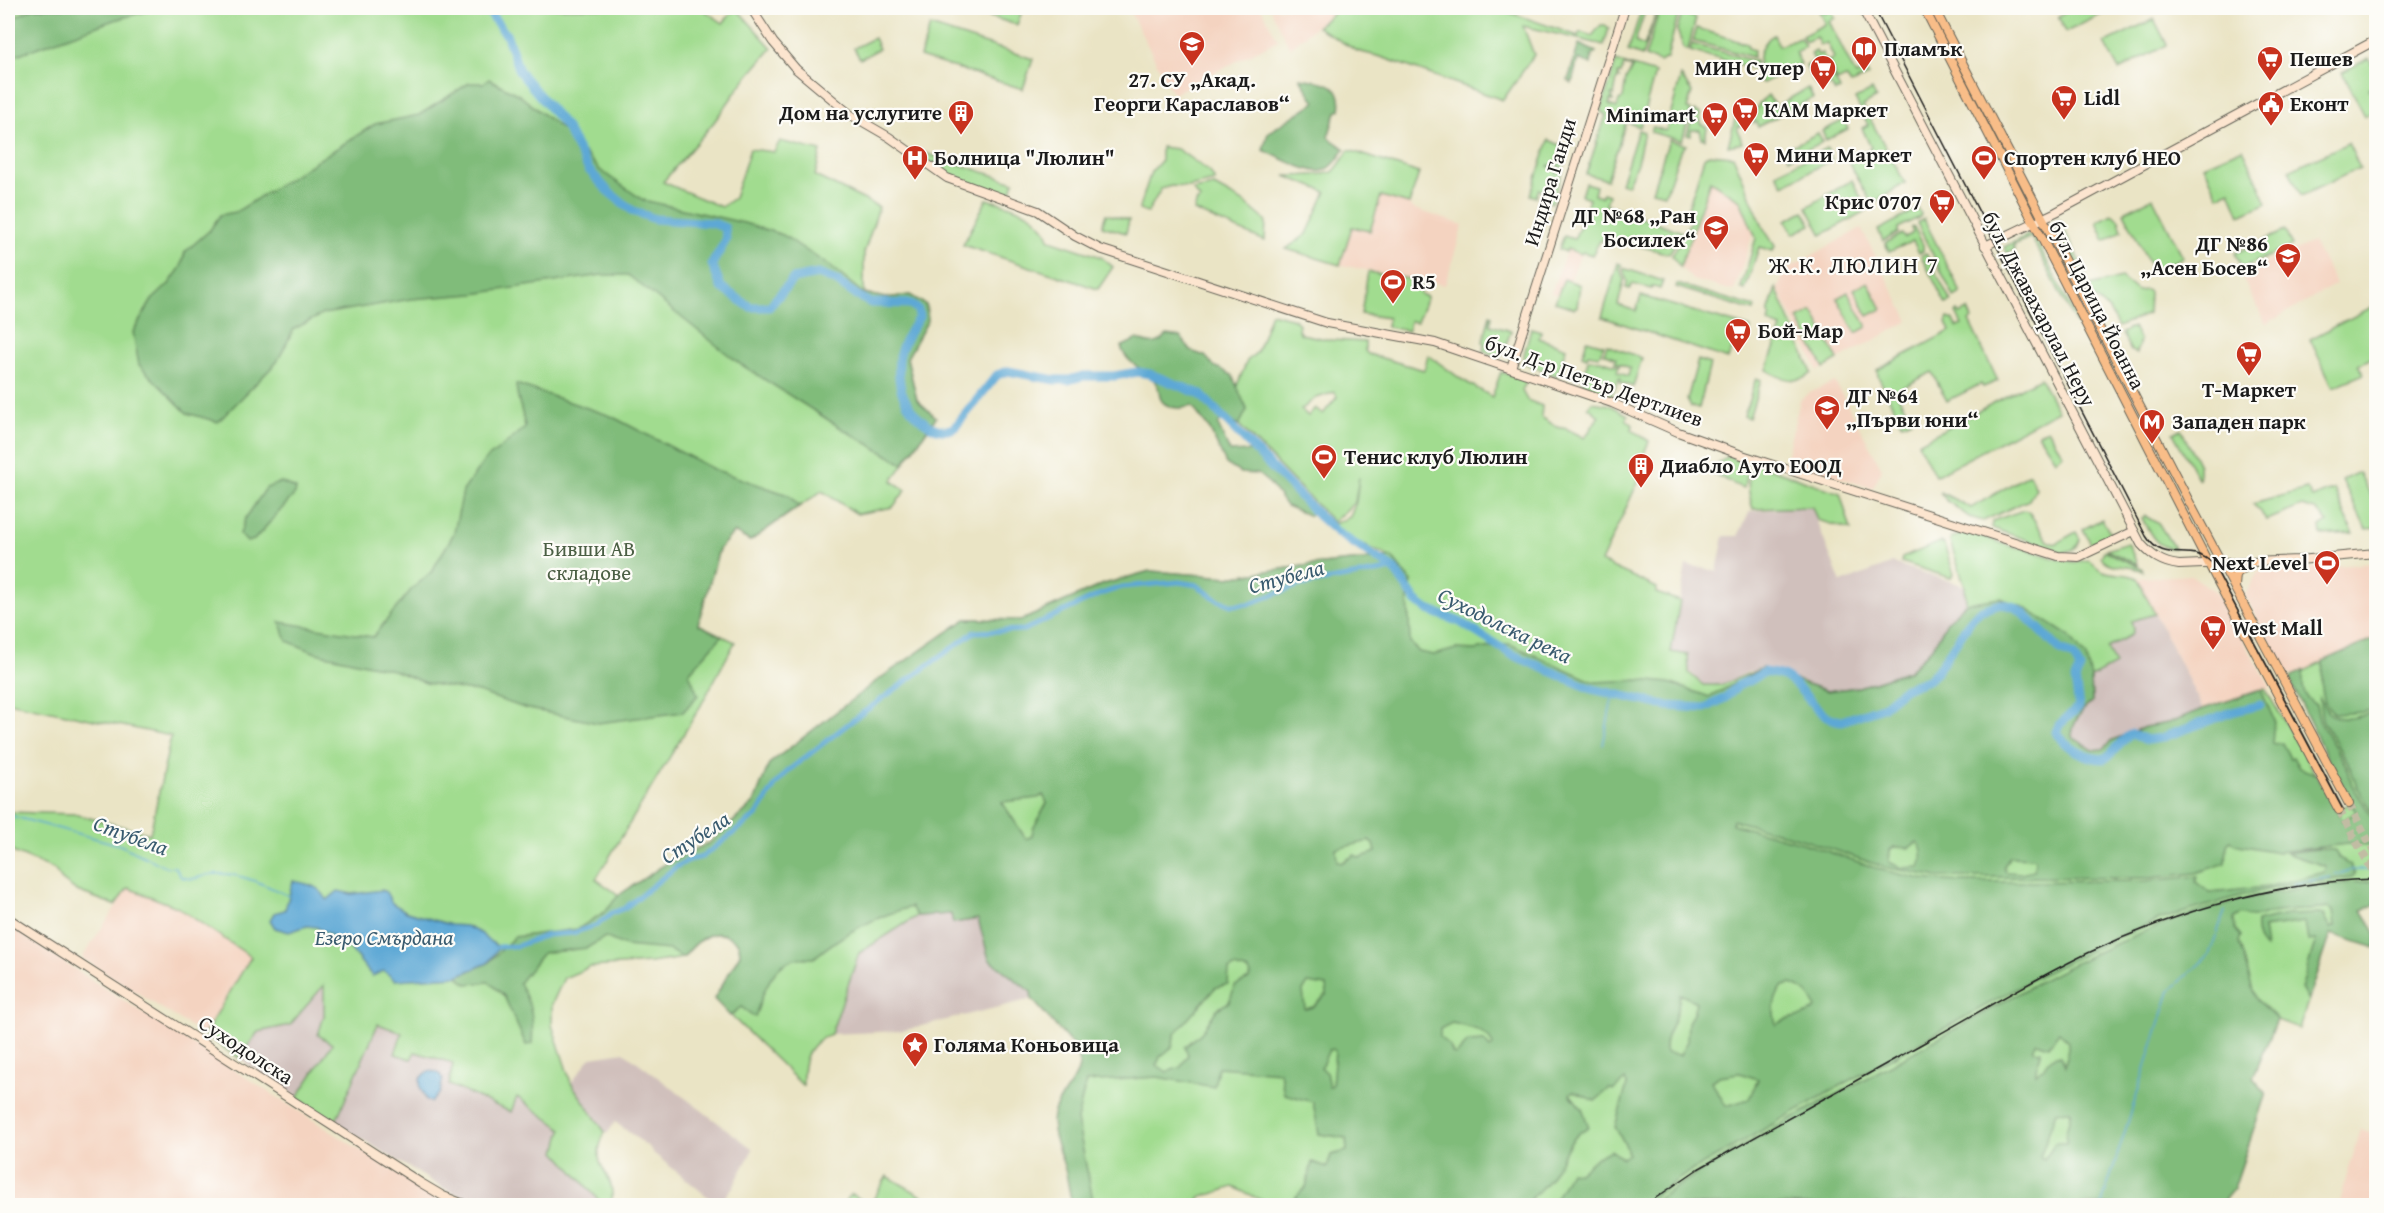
<svg xmlns="http://www.w3.org/2000/svg" width="2384" height="1213" viewBox="0 0 2384 1213" font-family="'Gentium Book Plus',serif">
  <style>
    .built { fill: #f4d3c0 }
    .industrial { fill: #d0c0bc }
    .green { fill: #a1dc8f; stroke: #5e7c56; stroke-width: 1.5; fill-rule: evenodd }
    .forest { fill: #80bc7a; stroke: #4e6c4b; stroke-width: 1.5; fill-rule: evenodd }
    .water { fill: #5da8d5; stroke: #3c6278; stroke-width: 1.5 }
    .lines { fill: none; stroke-linecap: round; stroke-linejoin: round }
    .stream { stroke: #5da8d5; stroke-width: 1.5 }
    .canal { stroke: #5da8d5; stroke-width: 5 }
    .river { stroke: #5da8d5; stroke-width: 9 }
    .primary-tunnel { stroke: #c1bca3; stroke-width: 8; stroke-dasharray: 8 4; stroke-linecap: butt }
    .secondary-casing { stroke: #646257; stroke-width: 10 }
    .primary-casing { stroke: #646257; stroke-width: 10 }
    .secondary { stroke: #fce5cf; stroke-width: 8 }
    .primary { stroke: #f8bd88; stroke-width: 8 }
    .tram { stroke: #1c1c1c; stroke-width: 1.5 }
    .rail { stroke: #1c1c1c; stroke-width: 1.5 }
    .labels { text-anchor: middle; stroke-width: 4.5; stroke-linejoin: round; paint-order: stroke }
    .poi-label { font-size: 21px; font-weight: bold; fill: #1c1c1c; stroke: #fdfcf7; text-anchor: start }
    .street-label { font-size: 21px; fill: #1c1c1c; stroke: #fdfcf7 }
    .park-label { font-size: 21px; fill: #4b5f44; stroke: #fdfcf7 }
    .water-label { font-size: 22px; font-style: italic; fill: #395b6f; stroke: #fdfcf7 }
    .quarter-label { font-size: 24px; letter-spacing: 1.5px; fill: #1c1c1c; stroke: #fdfcf7 }
  </style>
  <rect width="100%" height="100%" fill="#fdfcf7"/>
  <filter id="ink" filterUnits="userSpaceOnUse"><feTurbulence type="fractalNoise" baseFrequency=".0167" numOctaves="2"/><feDisplacementMap in="SourceGraphic" scale="12" xChannelSelector="R" yChannelSelector="G"/><feConvolveMatrix kernelMatrix="1 2 1 2 8 2 1 2 1" color-interpolation-filters="sRGB"/></filter>
  <filter id="wash" filterUnits="userSpaceOnUse"><feTurbulence type="fractalNoise" baseFrequency=".008" numOctaves="4" result="noise"/><feDisplacementMap in="SourceGraphic" scale="24" xChannelSelector="R" yChannelSelector="G"/><feGaussianBlur stdDeviation="1.35" result="paint"/><feColorMatrix in="noise" values="0 0 0 0 0 0 0 0 0 0 0 0 0 0 0 0 0 1.4 0 .05"/><feComposite in="paint" operator="in"/></filter>
  <g filter="url(#wash)">
    <rect width="100%" height="100%" fill="#eae4c5"/>
    <g class="built">
      <polygon points="1128,8 1261,8 1278,40 1173,94"/>
      <polygon points="1270,8 1337,8 1290,48"/>
      <polygon points="1710,180 1740,200 1754,231 1734,291 1693,280 1680,267"/>
      <polygon points="1381,196 1409,204 1412,208 1463,225 1445,285 1340,265 1352,227 1370,231"/>
      <polygon points="1861,228 1909,321 1818,371 1778,289 1784,271"/>
      <polygon points="2313,242 2336,284 2266,324 2240,274"/>
      <polygon points="1567,249 1581,254 1570,281 1563,279 1558,295 1551,293"/>
      <polygon points="1835,382 1882,469 1873,488 1785,462 1800,400 1809,393"/>
      <polygon points="2376,563 2376,638 2293,676 2285,674 2245,595 2258,572"/>
      <polygon points="2191,575 2216,592 2271,688 2203,709 2137,578"/>
      <polygon points="128,888 177,907 251,957 204,1035 82,958"/>
      <polygon points="8,926 87,977 447,1205 8,1205"/>
      <polygon points="2361,1129 2376,1134 2376,1205 2338,1205"/>
    </g>
    <g class="industrial">
      <polygon points="1811,507 1841,583 1893,563 1965,586 1966,603 1947,622 1933,647 1909,670 1859,687 1827,691 1780,673 1750,671 1722,685 1703,685 1671,652 1686,565 1717,571 1724,536 1738,536 1750,511"/>
      <polygon points="2155,614 2203,709 2168,723 2145,727 2113,740 2103,749 2093,750 2088,748 2072,738 2072,728 2085,707 2092,702 2091,678 2107,648 2130,621"/>
      <polygon points="951,914 953,923 979,919 989,959 1031,992 1032,999 901,1031 831,1034 859,953 917,916"/>
      <polygon points="324,984 324,1016 318,1034 332,1044 297,1098 239,1058 258,1032 290,1025"/>
      <polygon points="378,1024 402,1033 395,1054 415,1052 454,1063 449,1085 511,1112 517,1097 563,1129 556,1152 603,1205 499,1205 463,1197 443,1188 335,1123"/>
      <polygon points="624,1052 753,1149 733,1187 718,1205 652,1152 650,1148 615,1122 607,1134 571,1083 591,1057"/>
    </g>
    <g class="green">
      <path d="M8 8H701L723 23 736 8 772 48 743 82 714 122 663 182 721 207 734 198 750 149 774 152 780 141 821 151 815 176 879 207 864 253V293L885 298 910 295 926 305 928 320 907 358 917 400 936 417 892 481 906 490 893 507 857 514 822 491 750 541 734 532 719 549 698 624 735 642 700 707 596 879 619 895 670 861 709 843 754 803 769 764 875 682 966 619 1022 620 1104 584 1150 571 1228 577 1303 566 1390 557C1370 547 1351 542 1333 524L1350 517 1356 502 1359 477 1355 502 1333 522 1239 425 1247 409 1236 388 1247 361 1257 352 1271 313 1294 319 1299 324 1298 330 1301 334 1331 340 1365 342V351L1368 354 1424 370 1428 355 1461 379 1492 397 1501 372 1527 380 1522 391 1527 400 1542 406 1541 417 1557 427 1567 429 1585 438 1599 416 1588 407 1592 402 1610 405 1628 415 1626 419 1633 425 1632 430 1649 441 1639 466 1644 469 1601 562 1657 588 1656 593 1680 601 1671 652 1688 655 1689 673 1703 685H1722L1762 668 1827 691 1859 687 1909 670 1933 647 1947 622 1966 603 1965 586 1950 542 1951 538 1970 531 1982 533 1981 536 2018 549 2020 547 2057 559 2074 562 2089 560C2093 563 2097 568 2101 570 2112 576 2126 572 2137 578L2155 614 2131 621 2133 629 2131 635 2107 648 2115 665 2091 678 2092 703C2080 710 2072 724 2072 738L2093 750 2103 749 2113 740 2145 727 2168 723 2203 709 2265 689 2337 811 2349 804 2290 680 2293 676 2376 638V904L2362 910 2331 934 2299 1028 2277 1020 2253 1078 2266 1093 2234 1188 2220 1205 1274 1206 1233 1187 1199 1198 1197 1205H1094C1089 1183 1073 1162 1062 1142 1059 1137 1054 1131 1053 1126 1047 1097 1092 1079 1076 1049L1032 999 1031 992 989 959 979 919 953 923 951 914 917 916 859 953 831 1034C806 1043 802 1062 803 1086L714 999 740 954 739 944C717 922 698 939 683 958L650 963 590 967 564 978 552 1004V1025L571 1083 605 1132C586 1172 618 1168 611 1205H603L556 1152 562 1129 517 1097 511 1112 449 1085 453 1063 415 1052 411 1059 395 1054 402 1033 378 1024 335 1123 297 1098 332 1044 318 1035 324 1016V985L290 1025 258 1032 239 1058 204 1035 251 957 177 907 128 888 115 905 77 891 62 880 54 869 8 850V812L75 814 150 834 171 736 8 702ZM1335 392 1337 397 1323 414 1315 408 1308 416 1301 410 1314 399Z"/>
      <polygon points="962,8 1023,8 1017,25"/>
      <polygon points="1339,8 1497,8 1578,36 1580,32 1592,36 1601,25 1605,25 1609,28 1604,45 1523,26 1534,55 1503,100 1381,57 1357,51 1317,27"/>
      <polygon points="1642,8 1646,8 1635,42 1644,46 1658,8 1642,56 1628,51"/>
      <polygon points="1660,8 1679,11 1667,58 1660,62 1645,57"/>
      <polygon points="2075,8 2114,8 2066,32 2058,16"/>
      <polygon points="1823,9 1826,13 1831,10 1835,18 1829,21 1856,76 1865,72 1860,62 1862,62 1869,76 1851,84 1846,77 1837,81 1828,61 1834,58 1827,43 1820,45 1816,37 1805,42 1802,36 1825,24 1819,11"/>
      <polygon points="1682,13 1696,18 1688,50 1684,49 1677,30"/>
      <polygon points="2154,19 2167,45 2119,70 2104,43"/>
      <polygon points="930,26 1033,59 1023,89 920,57"/>
      <polygon points="1697,28 1747,44 1748,48 1754,50 1753,57 1693,41"/>
      <path d="M1774 35 1779 46 1800 38 1805 47 1795 52 1801 64 1763 83 1758 81C1758 64 1756 44 1774 35Z"/>
      <polygon points="874,38 879,49 860,59 854,48"/>
      <polygon points="1692,44 1755,61 1755,69 1690,51"/>
      <polygon points="1816,51 1818,55 1822,53 1826,61 1820,64 1826,62 1840,90 1835,92 1831,85 1826,87 1823,82 1816,85 1808,71 1813,67 1807,69 1806,66 1817,59 1814,59 1811,54"/>
      <polygon points="2369,58 2376,73 2376,84 2369,88 2376,103 2376,110 2365,116 2342,72"/>
      <path d="M1616 61 1655 73 1640 127 1626 122 1607 180 1586 174 1606 115 1601 112ZM1624 65 1633 67 1626 79 1623 98 1619 100 1617 108 1609 105 1610 100 1613 101 1611 95H1614L1617 79 1620 78 1618 77V74H1621Z"/>
      <polygon points="1681,76 1692,92 1687,109 1691,110 1682,141 1651,132 1653,127 1666,131"/>
      <polygon points="1808,88 1813,98 1783,114 1778,105"/>
      <polygon points="1872,90 1876,98 1863,106 1905,183 1872,204 1848,161 1871,148 1862,128 1868,125 1855,99"/>
      <path d="M1768 95 1780 115 1758 127 1757 122 1753 123C1754 111 1758 103 1768 95Z"/>
      <polygon points="1694,111 1700,113 1701,123 1707,128 1705,139 1702,138 1700,130 1691,130 1691,136 1687,135"/>
      <polygon points="1737,112 1750,114 1748,123 1737,127 1742,143 1728,146"/>
      <polygon points="1844,120 1848,129 1826,140 1822,131"/>
      <polygon points="1638,130 1644,132 1637,163 1627,185 1621,183"/>
      <polygon points="1818,133 1823,142 1789,158 1784,150"/>
      <polygon points="1549,140 1569,149 1563,169 1559,168 1559,164 1557,167 1549,165 1548,166 1557,170 1556,174 1559,170 1563,171 1552,203 1542,199 1544,191 1539,189 1536,197 1530,195"/>
      <polygon points="1669,140 1686,145 1680,151 1667,190 1664,194 1652,191"/>
      <polygon points="2348,143 2360,168 2301,196 2289,170"/>
      <polygon points="1161,147 1177,149 1210,172 1215,181 1189,187 1171,186 1161,189 1148,212 1139,210 1151,172 1161,161"/>
      <polygon points="1827,148 1832,160 1783,185 1776,173"/>
      <polygon points="2243,148 2267,203 2240,215 2230,191 2218,196 2204,165"/>
      <path d="M1349 150 1419 173 1409 204 1381 196 1370 231 1352 227 1340 265 1286 249 1307 234 1326 192 1285 176C1294 176 1330 175 1334 171 1340 165 1344 157 1349 150Z"/>
      <polygon points="925,153 1014,182 1009,197 948,176 921,158"/>
      <polygon points="1709,154 1733,156 1764,229 1775,246 1773,251 1759,247 1745,290 1741,288 1756,238 1740,200 1710,181 1680,267 1672,256 1690,222 1687,212 1704,158"/>
      <polygon points="1852,180 1867,210 1822,235 1807,207"/>
      <polygon points="1585,183 1596,186 1594,195 1601,197 1603,193 1609,195 1606,204 1682,232 1669,254 1614,239 1600,241 1592,255 1583,252 1581,254 1567,249 1566,252 1559,249 1564,236 1574,239 1583,219 1581,218 1583,211 1586,208 1589,198 1581,195"/>
      <polygon points="1214,186 1245,203 1266,221 1265,241 1194,211 1197,201 1199,202 1200,199 1193,190"/>
      <polygon points="2153,198 2183,257 2153,272 2124,212"/>
      <path d="M987 199C1014 208 1039 210 1050 240L1101 257 1113 267 1098 289 963 245Z"/>
      <polygon points="1918,209 1921,214 1920,217 1898,228 1898,233 1883,241 1878,230"/>
      <polygon points="1804,211 1811,225 1793,234 1786,220"/>
      <polygon points="1106,214 1129,220 1126,233 1102,226"/>
      <polygon points="2112,214 2119,220 2122,231 2105,241 2097,222"/>
      <polygon points="1924,219 1961,293 1954,297 1917,223"/>
      <polygon points="2059,219 2086,275 2081,280 2054,228 2055,223"/>
      <polygon points="1914,227 1923,245 1923,251 1919,253 1913,241 1889,252 1885,243 1902,234 1904,238 1913,233 1911,228"/>
      <polygon points="2285,231 2292,246 2242,268 2235,253"/>
      <polygon points="2030,234 2034,236 2079,323 2076,324 2031,237 2013,245 2015,250 2007,253 2004,247"/>
      <polygon points="1926,253 1951,302 1946,304 1921,256"/>
      <polygon points="1618,263 1622,265 1620,269 1624,280 1618,305 1636,311 1641,296 1751,328 1744,347 1733,348 1728,359 1602,317"/>
      <polygon points="1623,268 1663,281 1660,289 1652,286 1651,289 1632,284 1630,289 1626,288 1627,282"/>
      <polygon points="1368,272 1422,281 1420,294 1427,297 1417,322 1410,321 1408,331 1387,327 1388,318 1361,314"/>
      <polygon points="2121,278 2137,291 2146,290 2149,292 2148,314 2118,327 2109,310 2091,295 2086,287"/>
      <polygon points="1564,279 1580,285 1577,307 1574,308 1555,302"/>
      <polygon points="1868,282 1882,309 1868,316 1854,289"/>
      <polygon points="1677,284 1755,307 1754,311 1676,287"/>
      <path d="M1776 288 1812 373C1799 385 1780 379 1767 370L1781 328 1768 323 1770 314 1768 313Z"/>
      <polygon points="1848,292 1867,327 1856,333 1837,298"/>
      <polygon points="2376,305 2376,365 2371,358 2358,365 2364,374 2333,387 2310,339"/>
      <polygon points="1968,310 1972,319 1969,321 1998,381 1983,387 1981,384 1947,401 1932,372 1896,391 1911,420 1902,424 1878,376 1877,370 1950,331 1946,323 1948,318 1954,320 1957,327 1962,325 1956,313 1958,311 1960,314"/>
      <polygon points="1813,311 1838,360 1824,368 1798,319"/>
      <polygon points="1490,315 1492,316 1490,325 1511,331 1503,353 1500,356 1483,351 1485,344 1483,342"/>
      <polygon points="2133,327 2140,341 2136,353 2131,351 2122,333"/>
      <polygon points="1531,328 1541,331 1539,338 1566,348 1557,376 1522,362"/>
      <polygon points="1587,340 1604,345 1599,356 1588,354 1587,357 1582,355"/>
      <polygon points="1607,345 1642,358 1633,387 1620,382 1621,379 1619,378 1611,396 1582,383 1588,360 1600,360 1619,366 1617,372 1628,376 1630,368 1615,362 1616,358 1604,353"/>
      <polygon points="1698,360 1710,364 1699,408 1691,407 1687,400"/>
      <polygon points="1756,378 1761,380 1749,418 1744,416"/>
      <polygon points="2040,378 2058,411 1935,476 1918,443"/>
      <polygon points="2047,429 2063,454 2055,460 2038,434"/>
      <polygon points="2181,429 2199,466 2199,480 2173,433"/>
      <path d="M1728 456 1745 462 1747 470 1744 488C1733 486 1723 476 1708 472Z"/>
      <path d="M1755 463 1840 493 1851 530 1817 520 1812 507 1753 509C1748 493 1745 478 1755 463Z"/>
      <polygon points="2359,472 2372,498 2376,496 2376,528 2366,529 2342,480"/>
      <polygon points="2029,474 2036,488 2029,500 1983,521 1969,517 1946,500 1940,492 1971,508"/>
      <polygon points="2307,489 2312,498 2334,489 2353,533 2321,535 2320,527 2328,522 2315,510 2302,506 2267,520 2253,504"/>
      <path d="M2024 510 2029 512 2048 541 2055 544 2076 532 2080 539C2077 549 2072 551 2062 552L1992 528V521Z"/>
      <path d="M2145 516 2159 524 2174 548C2156 549 2149 532 2142 518Z"/>
      <polygon points="2102,519 2111,535 2091,544 2083,529"/>
      <polygon points="1940,542 1944,544 1954,574 1951,578 1901,562 1902,558"/>
      <polygon points="2128,543 2137,564 2106,550"/>
      <path d="M2104 551 2142 568 2143 571C2129 564 2111 570 2101 557Z"/>
      <polygon points="887,1176 938,1205 843,1205 851,1194 870,1205"/>
    </g>
    <g class="forest">
      <polygon points="34,8 159,8 114,20 8,58 8,20"/>
      <polygon points="1579,44 1596,52 1592,56 1591,64 1578,59 1572,83 1568,80"/>
      <path d="M1300 78C1320 81 1345 82 1340 110L1336 112 1328 137 1345 149C1339 157 1333 169 1321 171 1307 173 1277 156 1263 150L1268 133 1315 102Z"/>
      <polygon points="489,79 519,95 569,135 600,170 643,200 744,223 783,235 831,267 863,293 885,298 910,295 926,305 928,320 907,358 917,400 936,417 903,464 841,428 740,364 628,275 602,275 473,294 411,299 323,314 294,329 277,362 218,422 187,413 139,365 133,332 152,300 169,284 181,267 185,252 210,230 220,215 236,212 375,124 419,115 469,83 483,83"/>
      <path d="M1167 335 1181 337 1191 351 1205 356 1214 366 1232 375 1247 410 1239 425 1221 419 1218 425 1230 452 1251 451 1312 513 1310 516 1286 506 1270 484 1258 474 1240 473 1226 464 1210 430 1192 406C1182 408 1175 410 1165 404 1157 399 1161 390 1156 383 1145 367 1128 367 1121 347L1137 339C1149 345 1158 346 1167 335Z"/>
      <path d="M516 384 611 416 713 469 788 495 799 506 750 541 734 532 719 549 698 624 722 636 689 673 698 695 683 712 598 723 524 708 478 692 426 683 393 670 316 653 287 641 280 622 373 637 411 590 432 571 454 533 463 491 484 461 525 428C523 411 517 401 516 384Z"/>
      <polygon points="281,482 296,489 295,494 254,540 247,542 240,534 245,519 266,488"/>
      <path d="M1392 557 1412 583 1408 594 1410 642 1419 652 1434 655 1456 649 1475 650 1510 644 1594 682 1640 680 1669 683 1710 697 1762 668 1827 691 1859 687 1909 671 1933 647 1947 622 1966 603 2000 598 2022 606 2069 636 2086 657 2091 678 2092 703C2080 710 2072 724 2072 737L2093 750 2103 749 2113 740 2145 727 2168 723 2203 709 2261 690 2274 720 2272 744 2282 743 2290 758 2293 757 2299 768 2316 774 2343 821 2356 812 2333 771 2290 680 2293 676 2304 670C2301 684 2303 698 2316 705L2320 722 2348 769 2352 785 2376 823V845L2347 844 2278 852 2239 845 2230 841 2227 845 2226 863 2196 873 2150 878 1938 877 1884 867 1804 840 1733 820 1732 824 1803 843 1882 870 1921 879 1961 882 2146 881 2198 876 2196 882 2210 893 2267 887 2324 872 2325 866 2285 853 2317 849 2334 850 2339 858 2350 864 2355 874 2352 877 2280 887 2243 895 2162 919 2116 938 2041 975 1817 1099 1691 1171 1641 1205H1552L1570 1172 1579 1173 1597 1157 1611 1150 1622 1158 1628 1154 1626 1146 1615 1127 1627 1085 1625 1080 1614 1090 1609 1089 1595 1101 1573 1091 1570 1094 1582 1109 1589 1127C1567 1137 1562 1162 1549 1180 1543 1187 1535 1194 1529 1201V1205L1286 1206 1306 1187 1312 1162 1327 1167 1331 1155 1347 1151 1346 1138 1319 1134 1313 1102 1284 1094 1280 1072 1218 1067 1214 1087 1157 1077 1086 1082 1077 1120 1094 1205H1072C1070 1195 1068 1184 1066 1173 1062 1156 1049 1133 1053 1115 1059 1091 1090 1074 1076 1049L1032 999 1031 992 989 959 978 919 953 923 951 914 917 916 911 907C874 917 843 933 814 958 808 958 800 957 795 959 771 965 762 996 755 1017L741 1007 730 1016 714 999 740 954 739 944C717 922 698 938 683 958L669 950 625 946 605 937 587 948 543 953 519 983C532 1006 534 1018 532 1044L526 1045 504 996 489 982 467 984 457 976 488 963 514 937 578 929 603 913 619 895 670 861 709 843 754 803 769 764 875 682 966 619 1022 620 1104 584 1150 571 1228 577 1303 566ZM1043 795 1047 803 1033 829 1032 836 1026 839 1002 802 1038 798ZM1369 841 1374 844 1376 852 1359 858 1355 855 1341 863 1337 861 1336 849ZM1917 842C1924 847 1923 860 1920 867L1901 868 1889 862 1890 850 1894 847 1909 848ZM2010 856C2019 859 2026 856 2035 859L2034 870 2021 873 2006 872 2004 866ZM1234 967 1249 971 1251 975 1249 979 1235 986 1229 1002 1217 1009 1202 1032 1185 1047 1188 1055 1181 1067 1167 1072 1157 1065 1160 1057 1172 1047 1175 1034 1215 988 1228 984 1229 970ZM1308 983 1326 986 1327 994 1313 1007 1305 1009 1303 991ZM1791 984C1805 989 1811 995 1816 1008 1805 1020 1786 1015 1776 1025 1772 1011 1774 997 1783 986ZM1680 994 1696 1002 1693 1014 1688 1022 1687 1041 1680 1055 1666 1053C1662 1040 1672 1027 1676 1014 1678 1008 1679 1001 1680 994ZM1452 1023C1467 1027 1488 1029 1493 1046L1490 1048 1484 1041 1468 1042 1456 1055 1453 1054 1450 1047 1440 1037V1029ZM1333 1049 1335 1051 1332 1085 1329 1087 1326 1072 1321 1067 1329 1050ZM1739 1073 1758 1079 1749 1099 1726 1106 1711 1081 1719 1076Z"/>
      <path d="M2376 638V708L2364 712 2334 714C2318 701 2322 679 2323 661Z"/>
      <path d="M2319 697C2322 700 2324 708 2329 713 2340 723 2364 716 2376 711V818L2356 785 2351 769 2322 720Z"/>
      <path d="M2376 881V904L2362 910 2376 934V948L2331 934 2308 1001 2301 989 2316 940 2308 941 2305 922 2263 928 2266 948C2257 942 2255 932 2256 922L2286 915 2320 914 2324 915 2331 928 2335 926 2333 911 2329 908C2310 911 2290 909 2271 913 2265 914 2257 918 2252 917 2243 916 2242 911 2234 919L2235 929 2241 936 2239 942 2255 997 2277 1019 2253 1078 2266 1093 2234 1188 2220 1205H1649C1728 1150 1816 1106 1901 1059 1971 1021 2040 978 2113 945 2194 907 2287 884 2376 881ZM2059 1032 2069 1041 2065 1065 2060 1056H2055L2047 1062 2043 1069 2036 1074C2035 1062 2042 1059 2041 1050L2038 1051 2033 1049 2037 1042 2049 1046ZM2071 1111 2066 1131 2067 1143H2055L2044 1159 2040 1157 2056 1112Z"/>
    </g>
    <g class="water">
      <path d="M293 881C309 884 320 886 327 900L338 891 352 894 382 890 386 892 392 903 407 912 451 925 466 926 482 934 486 939 499 947 488 963 457 976 395 980 384 971 372 976 348 946H339L332 936 316 927 307 926 289 932 275 928 270 920 274 913 285 910Z"/>
      <polygon points="428,1071 438,1072 443,1079 440,1093 431,1102 426,1100 420,1087 420,1079"/>
    </g>
    <g class="lines">
      <g class="stream">
        <polyline points="1603,745 1613,694"/>
        <path d="M8 815 120 845 166 867H175L181 877C197 882 199 875 213 874 240 872 265 885 289 896"/>
        <polyline points="2335,875 2351,870 2376,870"/>
        <polyline points="2293,884 2331,877"/>
        <polyline points="2101,1206 2170,991 2209,955 2225,911"/>
      </g>
      <polyline class="canal" points="499,947 517,946 547,935 573,933 597,925 612,913 625,908 676,867 689,860 702,857 757,815 776,784 789,770 857,717 974,632 1024,630 1101,594 1122,587 1179,582 1197,585 1216,599 1231,605 1248,604 1300,585 1394,569"/>
      <path class="river" d="M486 8 507 36 519 71 565 126 589 170 610 193 633 211 655 219 713 223 725 228 726 240 712 264 721 287 750 307H769L793 279 818 274 836 281 856 295 871 303 911 304 918 310 919 317C912 329 900 345 899 360 898 371 899 387 904 397 911 414 937 439 955 427L997 375 1008 371 1055 380H1069L1083 376H1114L1138 372 1150 374 1200 394 1320 517 1339 534 1394 569 1416 601 1428 610 1460 622 1511 654 1592 689 1668 706 1705 708 1725 698 1739 685 1753 679 1764 672C1772 673 1781 674 1787 678 1806 690 1818 720 1842 721L1882 707 1905 688 1928 680 1937 671 1972 618 1981 610 2001 604 2013 606 2022 612 2059 649 2074 657 2080 669 2075 679 2079 707 2059 725 2056 732C2066 747 2086 759 2104 759 2116 752 2119 740 2132 734L2147 740 2161 738 2232 712 2260 705"/>
    </g>
  </g>
  <g filter="url(#ink)">
    <g class="lines">
      <g class="primary-tunnel">
        <polyline points="2349,804 2376,855"/>
        <polyline points="2339,810 2376,877"/>
      </g>
      <g class="secondary-casing">
        <g id="secondary">
          <polyline points="751,8 773,42 796,69 851,115 889,137 947,178 1038,211 1075,236 1100,249 1327,323 1435,343 1612,403 1678,432 1742,455 2058,556 2079,557 2134,531"/>
          <path d="M1862 8 2141 544C2152 556 2162 563 2179 565L2299 560 2376 553"/>
          <polyline points="1985,246 2056,212 2376,40"/>
          <polyline points="1511,368 1625,8"/>
          <polyline points="8,918 421,1183 443,1196 469,1206"/>
        </g>
      </g>
      <g class="primary-casing">
        <g id="primary">
          <polyline points="1924,8 2219,584 2339,810"/>
          <polyline points="1934,8 2194,511 2349,804"/>
          <polyline points="2235,586 2236,574 2252,562"/>
        </g>
      </g>
      <use href="#secondary" class="secondary"/>
      <use href="#primary" class="primary"/>
      <path class="tram" d="M1874 8 2146 536C2164 566 2192 541 2213 564L2342 808"/>
      <path class="rail" d="M1644 1206 1698 1169C1777 1125 1857 1080 1936 1036 1986 1008 2036 978 2088 953 2177 911 2278 881 2376 879"/>
    </g>
  </g>
  <defs>
    <g id="school-pin" transform="scale(1.35)"><path d="M0 17L-7.5 6A9.5 9.5 0 1 1 7.5 6Z" fill="#c8321e" stroke="#fdfcf7"/><path d="M0-5L7-2L0 1L-7-2ZM-4 1L0 2.5L4 1V4Q0 6-4 4Z" fill="#fff"/></g>
    <g id="library-pin" transform="scale(1.35)"><path d="M0 17L-7.5 6A9.5 9.5 0 1 1 7.5 6Z" fill="#c8321e" stroke="#fdfcf7"/><path d="M-6-4Q-3-5.5-.7-3.5V5Q-3 3-6 4ZM6-4Q3-5.5 .7-3.5V5Q3 3 6 4Z" fill="#fff"/></g>
    <g id="supermarket-pin" transform="scale(1.35)"><path d="M0 17L-7.5 6A9.5 9.5 0 1 1 7.5 6Z" fill="#c8321e" stroke="#fdfcf7"/><path d="M-6-5.5h2.5l.6 2H6L4.5 2H-2.5L-4.4-4H-6ZM-1.5 3.2a1.3 1.3 0 1 0 .1 0ZM3 3.2a1.3 1.3 0 1 0 .1 0Z" fill="#fff"/></g>
    <g id="civic-pin" transform="scale(1.35)"><path d="M0 17L-7.5 6A9.5 9.5 0 1 1 7.5 6Z" fill="#c8321e" stroke="#fdfcf7"/><path d="M-.6-6.5H3V-4.5H.6V-3L4-1V1h2V6H-6V1h2V-1L-.6-3ZM-1.2 2.5V6h2.4V2.5Z" fill="#fff"/></g>
    <g id="building-pin" transform="scale(1.35)"><path d="M0 17L-7.5 6A9.5 9.5 0 1 1 7.5 6Z" fill="#c8321e" stroke="#fdfcf7"/><path d="M-4-6H4V6H1V3H-1V6H-4ZM-2.5-4.3h1.7v1.8h-1.7ZM.8-4.3h1.7v1.8H.8ZM-2.5-1h1.7V.8h-1.7ZM.8-1h1.7V.8H.8Z" fill="#fff"/></g>
    <g id="hospital-pin" transform="scale(1.35)"><path d="M0 17L-7.5 6A9.5 9.5 0 1 1 7.5 6Z" fill="#c8321e" stroke="#fdfcf7"/><path d="M-5-5h3v3.5h4V-5h3V5h-3V1.5h-4V5h-3Z" fill="#fff"/></g>
    <g id="stadium-pin" transform="scale(1.35)"><path d="M0 17L-7.5 6A9.5 9.5 0 1 1 7.5 6Z" fill="#c8321e" stroke="#fdfcf7"/><path d="M0-5a6.5 5 0 1 0 0 10a6.5 5 0 1 0 0-10ZM-3.5-1.8h7v3.6h-7Z" fill="#fff"/></g>
    <g id="metro-pin" transform="scale(1.35)"><path d="M0 17L-7.5 6A9.5 9.5 0 1 1 7.5 6Z" fill="#c8321e" stroke="#fdfcf7"/><path d="M-5.5 5V-5H-3L0 0L3-5H5.5V5H3V-.5L0 4L-3-.5V5Z" fill="#fff"/></g>
    <g id="sight-pin" transform="scale(1.35)"><path d="M0 17L-7.5 6A9.5 9.5 0 1 1 7.5 6Z" fill="#c8321e" stroke="#fdfcf7"/><path d="M0-6L1.8-2.2L6-1.7L2.9 1.2L3.7 5.4L0 3.3L-3.7 5.4L-2.9 1.2L-6-1.7L-1.8-2.2Z" fill="#fff"/></g>
  </defs>
  <g fill-rule="evenodd">
    <use href="#school-pin" x="1192" y="44"/>
    <use href="#library-pin" x="1864" y="49"/>
    <use href="#supermarket-pin" x="2270" y="59"/>
    <use href="#supermarket-pin" x="1823" y="68"/>
    <use href="#supermarket-pin" x="2064" y="98"/>
    <use href="#civic-pin" x="2271" y="104"/>
    <use href="#supermarket-pin" x="1745" y="110"/>
    <use href="#building-pin" x="961" y="113"/>
    <use href="#supermarket-pin" x="1715" y="115"/>
    <use href="#supermarket-pin" x="1756" y="155"/>
    <use href="#hospital-pin" x="915" y="158"/>
    <use href="#stadium-pin" x="1984" y="158"/>
    <use href="#supermarket-pin" x="1942" y="202"/>
    <use href="#school-pin" x="1716" y="228"/>
    <use href="#school-pin" x="2288" y="256"/>
    <use href="#stadium-pin" x="1393" y="282"/>
    <use href="#supermarket-pin" x="1738" y="331"/>
    <use href="#supermarket-pin" x="2249" y="354"/>
    <use href="#school-pin" x="1827" y="408"/>
    <use href="#metro-pin" x="2152" y="422"/>
    <use href="#stadium-pin" x="1324" y="457"/>
    <use href="#building-pin" x="1641" y="466"/>
    <use href="#stadium-pin" x="2327" y="563"/>
    <use href="#supermarket-pin" x="2213" y="628"/>
    <use href="#sight-pin" x="915" y="1045"/>
  </g>
  <g class="labels">
    <g class="poi-label">
      <text x="1884" y="56">Пламък</text>
      <text x="2290" y="66">Пешев</text>
      <text x="1804" y="75" text-anchor="end">МИН Супер</text>
      <text x="1192" y="87" text-anchor="middle">27. СУ „Акад.<tspan x="1192" dy="24">Георги Караславов“</tspan></text>
      <text x="2084" y="105">Lidl</text>
      <text x="2290" y="111">Еконт</text>
      <text x="1764" y="117">КАМ Маркет</text>
      <text x="942" y="120" text-anchor="end">Дом на услугите</text>
      <text x="1696" y="122" text-anchor="end">Minimart</text>
      <text x="1776" y="162">Мини Маркет</text>
      <text x="934" y="165">Болница "Люлин"</text>
      <text x="2004" y="165">Спортен клуб НЕО</text>
      <text x="1922" y="209" text-anchor="end">Крис 0707</text>
      <text x="1696" y="223" text-anchor="end">ДГ №68 „Ран<tspan x="1696" dy="24">Босилек“</tspan></text>
      <text x="2268" y="251" text-anchor="end">ДГ №86<tspan x="2268" dy="24">„Асен Босев“</tspan></text>
      <text x="1412" y="289">R5</text>
      <text x="1758" y="338">Бой-Мар</text>
      <text x="2249" y="397" text-anchor="middle">Т-Маркет</text>
      <text x="1846" y="403">ДГ №64<tspan x="1846" dy="24">„Първи юни“</tspan></text>
      <text x="2172" y="429">Западен парк</text>
      <text x="1344" y="464">Тенис клуб Люлин</text>
      <text x="1660" y="473">Диабло Ауто ЕООД</text>
      <text x="2308" y="570" text-anchor="end">Next Level</text>
      <text x="2232" y="635">West Mall</text>
      <text x="934" y="1052">Голяма Коньовица</text>
    </g>
    <g class="street-label">
      <text transform="translate(1550 182) rotate(-73)" y="7">Индира Ганди</text>
      <text transform="translate(2097 305) rotate(63)" y="7">бул. Царица Йоанна</text>
      <text transform="translate(2039 309) rotate(62)" y="7">бул. Джавахарлал Неру</text>
      <text transform="translate(1594 381) rotate(20)" y="7">бул. Д-р Петър Дертлиев</text>
      <text transform="translate(246 1050) rotate(33)" y="7">Суходолска</text>
    </g>
    <g class="park-label">
      <text x="589" y="556">Бивши АВ<tspan x="589" dy="24">складове</tspan></text>
    </g>
    <g class="water-label">
      <text transform="translate(1286 576) rotate(-15)" y="8">Стубела</text>
      <text transform="translate(1505 625) rotate(26)" y="8">Суходолска река</text>
      <text transform="translate(131 835) rotate(20)" y="8">Стубела</text>
      <text transform="translate(695 837) rotate(-33)" y="8">Стубела</text>
      <text x="384" y="945">Езеро Смърдана</text>
    </g>
    <g class="quarter-label">
      <text x="1854" y="273">Ж.К. ЛЮЛИН 7</text>
    </g>
  </g>
  <rect width="2384" height="1213" fill="none" stroke="#fdfcf7" stroke-width="30"/>
</svg>
